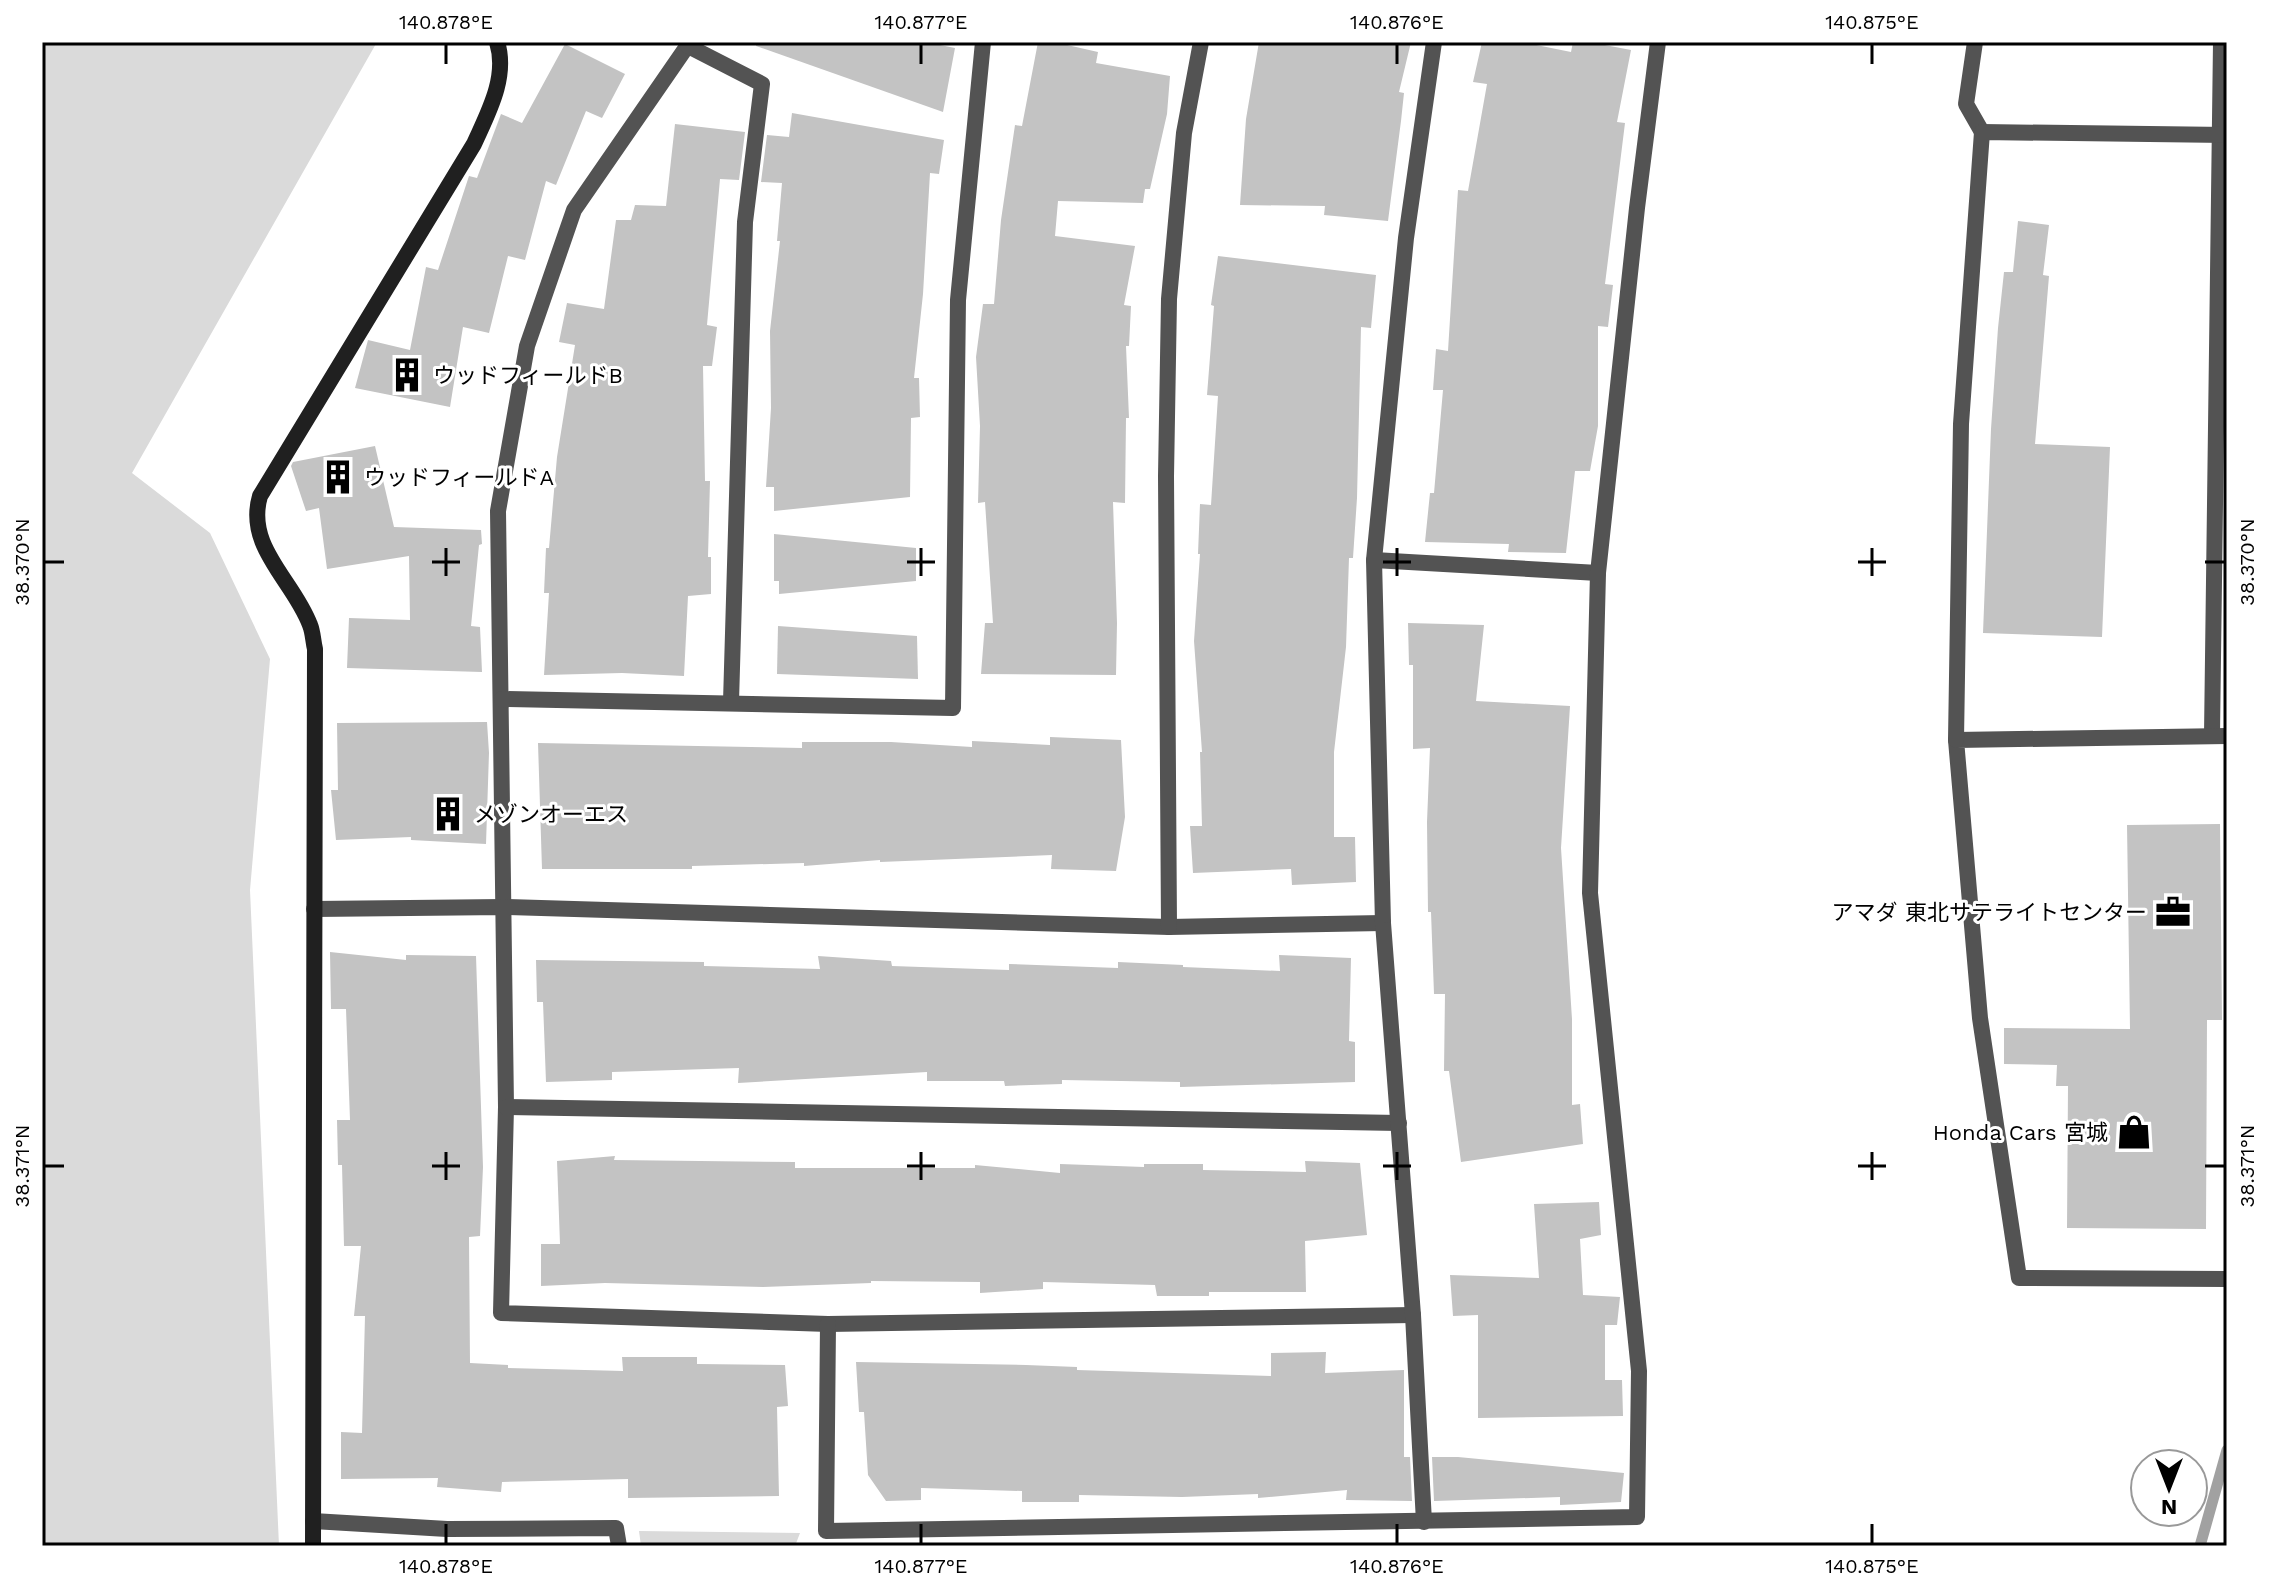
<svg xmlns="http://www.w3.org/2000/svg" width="2269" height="1588" viewBox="0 0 2269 1588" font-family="'Work Sans','Noto Sans JP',sans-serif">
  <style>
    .green { fill: #dadada }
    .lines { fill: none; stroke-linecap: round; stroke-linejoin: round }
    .stream { stroke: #a1a1a1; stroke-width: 11 }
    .building { fill: #c3c3c3 }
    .street { stroke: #535353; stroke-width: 16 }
    .secondary { stroke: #202020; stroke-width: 16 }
    .ticks { fill: none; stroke: #000; stroke-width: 3 }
    .labels { text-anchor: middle; stroke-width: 6; stroke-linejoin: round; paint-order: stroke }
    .poi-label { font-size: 22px; fill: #000; stroke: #fff; text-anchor: start }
    .neatline { fill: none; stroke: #000; stroke-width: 3 }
    .ticks-label { font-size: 20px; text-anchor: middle; fill: #000 }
  </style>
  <rect width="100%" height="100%" fill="#fff"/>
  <g class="green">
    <polygon points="42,42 377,42 132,473 210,533 270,659 250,890 279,1546 42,1546"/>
    <polygon points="639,1531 800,1533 795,1546 641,1546"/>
  </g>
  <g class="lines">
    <polyline class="stream" points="2200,1546 2227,1450"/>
  </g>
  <g class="building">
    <polygon points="757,42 925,42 955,48 943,112 756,46"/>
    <polygon points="1038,42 1054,42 1098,52 1096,63 1170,76 1167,114 1150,189 1145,189 1143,203 1058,201 1055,236 1135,246 1124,305 1131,306 1129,346 1126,346 1129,418 1126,418 1125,503 1113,502 1117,623 1116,675 981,674 985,623 993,623 985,502 978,503 980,426 976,357 983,304 994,304 1001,220 1015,125 1022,126"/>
    <polygon points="1259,42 1411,42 1399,92 1404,93 1401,121 1388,221 1324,215 1325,206 1240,205 1246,119"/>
    <polygon points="1482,42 1522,42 1571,52 1573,42 1589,42 1631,50 1617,122 1625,123 1605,284 1613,285 1608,327 1598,326 1598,426 1590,471 1575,471 1566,553 1508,552 1509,544 1425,542 1430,493 1434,493 1443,390 1433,390 1436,349 1448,351 1458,190 1468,191 1487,84 1473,82"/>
    <polygon points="565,44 625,74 602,118 586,111 556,185 546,181 525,260 508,256 489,333 463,327 450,407 355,388 368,340 410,350 426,267 438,270 469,176 477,178 501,114 522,123"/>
    <polygon points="792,113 944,140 939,174 930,173 923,294 914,378 919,378 920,417 911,418 910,497 774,511 774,487 766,487 771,408 770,331 780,241 777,241 782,183 761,182 767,135 789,137"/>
    <polygon points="675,124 745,132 739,180 720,179 707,325 717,327 712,366 703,366 705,481 710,481 708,557 711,557 711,594 688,596 684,676 622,673 544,675 549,593 544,593 546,548 549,548 557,457 575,345 559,342 567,303 604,309 616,220 631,220 635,205 666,206"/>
    <polygon points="2018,221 2049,225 2043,275 2049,276 2035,444 2110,447 2102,637 1983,633 1991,429 1998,328 2004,272 2013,272"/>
    <polygon points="1218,256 1376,275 1371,328 1361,327 1357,498 1353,558 1349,558 1346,647 1334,752 1334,837 1355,837 1356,882 1292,885 1291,869 1193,873 1190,826 1202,826 1200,752 1202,752 1194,641 1200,554 1198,554 1200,504 1211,505 1218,396 1207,395 1214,306 1211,305"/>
    <polygon points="375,446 394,527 481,530 482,544 479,545 471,626 480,627 482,672 347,668 349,618 410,620 409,556 327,569 319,508 306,511 291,466 293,462"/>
    <polygon points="774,534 916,548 916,581 779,594 779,581 774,581"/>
    <polygon points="1408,623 1484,625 1476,701 1570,706 1561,848 1572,1019 1572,1105 1580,1104 1583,1144 1461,1162 1449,1071 1444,1071 1445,994 1434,994 1431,912 1428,912 1427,822 1430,748 1413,749 1413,665 1409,665"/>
    <polygon points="778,626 917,636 918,679 777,674"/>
    <polygon points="487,722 489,753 486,844 411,840 411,837 336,840 331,790 338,790 337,723"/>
    <polygon points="1050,737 1121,740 1125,817 1116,871 1051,869 1052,855 880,862 880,860 804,866 804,863 692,866 692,869 542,869 538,743 802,748 802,742 891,742 972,747 972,741 1050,745"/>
    <polygon points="2220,824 2222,1020 2207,1020 2206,1229 2067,1228 2068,1086 2056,1086 2057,1065 2004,1064 2004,1028 2130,1029 2127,825"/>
    <polygon points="330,952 406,960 406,955 476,956 483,1167 480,1236 469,1237 470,1363 508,1365 508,1368 623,1371 622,1357 697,1357 697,1364 785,1365 788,1406 777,1407 779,1496 628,1498 628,1479 502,1482 501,1492 437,1487 438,1478 341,1479 341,1432 362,1433 365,1316 354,1316 361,1246 344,1246 342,1165 338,1165 337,1120 350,1120 346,1009 331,1009"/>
    <polygon points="1279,955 1351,958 1349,1041 1355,1042 1355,1082 1180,1087 1180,1082 1062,1080 1062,1084 1005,1086 1004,1081 927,1081 927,1072 738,1083 739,1068 612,1072 612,1080 546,1082 543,1002 537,1002 536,960 704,962 704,966 820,969 818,956 891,961 892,966 1009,970 1009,964 1118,968 1118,962 1183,965 1183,967 1280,971"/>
    <polygon points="615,1156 614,1160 795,1162 795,1168 975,1168 975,1165 1060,1173 1060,1164 1144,1167 1144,1164 1203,1164 1203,1170 1306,1172 1305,1161 1360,1163 1367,1235 1305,1241 1306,1292 1209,1292 1209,1296 1157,1296 1155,1285 1043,1282 1043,1289 980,1293 980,1282 871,1281 871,1283 763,1287 605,1283 541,1286 541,1244 560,1244 557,1161"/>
    <polygon points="1599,1202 1601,1235 1580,1239 1583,1295 1620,1297 1617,1325 1605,1325 1605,1380 1622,1380 1623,1416 1478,1418 1478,1315 1453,1316 1450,1275 1539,1278 1534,1204"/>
    <polygon points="1326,1352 1325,1373 1404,1370 1404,1457 1410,1457 1412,1501 1346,1500 1347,1490 1258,1498 1258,1494 1182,1497 1079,1495 1079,1502 1022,1502 1022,1491 921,1488 921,1500 886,1501 868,1475 864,1412 859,1412 856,1362 1026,1365 1077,1367 1077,1370 1271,1376 1271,1353"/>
    <polygon points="1432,1457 1458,1457 1624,1473 1621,1502 1560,1505 1560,1497 1434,1501"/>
  </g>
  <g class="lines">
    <g class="street">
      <polyline points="690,42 574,210 527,346 498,511 506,1107 501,1313 828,1324 1413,1315"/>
      <polyline points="1975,42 1966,104 1982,132"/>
      <polyline points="688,46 762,84 745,222 731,702"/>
      <polyline points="1374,560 1598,573"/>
      <polyline points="502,699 953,708 958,300 983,42"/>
      <polyline points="2212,735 2221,42"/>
      <polyline points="2227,736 1956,740 1980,1018 2019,1278 2227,1279"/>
      <polyline points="1956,740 1961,424 1982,132 2227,135"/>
      <polyline points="314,909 504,907 1169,927 1383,923"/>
      <polyline points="1169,927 1166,476 1169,299 1184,133 1201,42"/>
      <polyline points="506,1107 1399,1123"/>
      <polyline points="828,1324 826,1531 1637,1517 1639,1371 1590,893 1598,573 1637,208 1658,42"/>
      <polyline points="313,1521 447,1529 616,1528 619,1546"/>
      <polyline points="1424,1522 1413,1315 1383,923 1374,560 1406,238 1434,42"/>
    </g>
    <path class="secondary" d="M313 1546 315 649C313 641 313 632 310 625 294 581 245 547 260 496L474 144C488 113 508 77 497 42"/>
  </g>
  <path class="ticks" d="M446 44V64M921 44V64M1397 44V64M1872 44V64M446 548V576M921 548V576M1397 548V576M1872 548V576M44 562H64M432 562H460M907 562H935M1383 562H1411M1858 562H1886M2205 562H2225M446 1152V1180M921 1152V1180M1397 1152V1180M1872 1152V1180M44 1166H64M432 1166H460M907 1166H935M1383 1166H1411M1858 1166H1886M2205 1166H2225M446 1524V1544M921 1524V1544M1397 1524V1544M1872 1524V1544"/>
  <defs>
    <g id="building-bare" transform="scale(2.76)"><path d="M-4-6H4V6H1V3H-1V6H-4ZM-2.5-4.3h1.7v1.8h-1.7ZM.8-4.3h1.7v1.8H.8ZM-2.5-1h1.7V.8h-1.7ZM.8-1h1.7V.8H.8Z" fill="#000" stroke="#fff" stroke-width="2.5" paint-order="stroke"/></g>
    <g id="office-bare" transform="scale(2.76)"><path d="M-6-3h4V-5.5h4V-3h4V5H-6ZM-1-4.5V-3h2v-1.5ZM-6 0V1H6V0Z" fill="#000" stroke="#fff" stroke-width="2.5" paint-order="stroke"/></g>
    <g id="shop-bare" transform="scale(2.76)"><path d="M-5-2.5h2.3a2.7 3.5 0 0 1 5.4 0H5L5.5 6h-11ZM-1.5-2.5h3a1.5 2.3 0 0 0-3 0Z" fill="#000" stroke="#fff" stroke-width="2.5" paint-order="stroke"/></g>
  </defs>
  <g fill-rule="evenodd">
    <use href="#building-bare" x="407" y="375"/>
    <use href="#building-bare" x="338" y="477"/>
    <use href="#building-bare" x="448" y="814"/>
    <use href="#office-bare" x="2173" y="912"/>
    <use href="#shop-bare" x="2134" y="1132"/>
  </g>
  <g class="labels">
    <g class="poi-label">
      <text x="433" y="383">ウッドフィールドB</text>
      <text x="364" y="485">ウッドフィールドA</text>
      <text x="474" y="822">メゾンオーエス</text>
      <text x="2147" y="920" text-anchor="end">アマダ 東北サテライトセンター</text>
      <text x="2108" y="1140" text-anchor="end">Honda Cars 宮城</text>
    </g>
  </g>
  <rect width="2269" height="1588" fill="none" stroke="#ffffff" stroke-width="88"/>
  <g transform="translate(2169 1488) rotate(180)"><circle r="38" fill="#ffffff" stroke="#999999" stroke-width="2"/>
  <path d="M0-6L14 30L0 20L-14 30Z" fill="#000000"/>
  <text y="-12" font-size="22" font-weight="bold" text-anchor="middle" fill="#000000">N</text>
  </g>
  <rect x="44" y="44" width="2181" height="1500" class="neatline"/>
  <g class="ticks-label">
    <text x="446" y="29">140.878°E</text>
    <text x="921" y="29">140.877°E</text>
    <text x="1397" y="29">140.876°E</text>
    <text x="1872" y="29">140.875°E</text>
    <text transform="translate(2247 562) rotate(-90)" y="7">38.370°N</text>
    <text transform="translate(22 562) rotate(-90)" y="7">38.370°N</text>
    <text transform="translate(2247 1166) rotate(-90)" y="7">38.371°N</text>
    <text transform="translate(22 1166) rotate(-90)" y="7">38.371°N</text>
    <text x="446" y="1573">140.878°E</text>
    <text x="921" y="1573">140.877°E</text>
    <text x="1397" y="1573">140.876°E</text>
    <text x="1872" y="1573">140.875°E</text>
  </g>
</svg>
